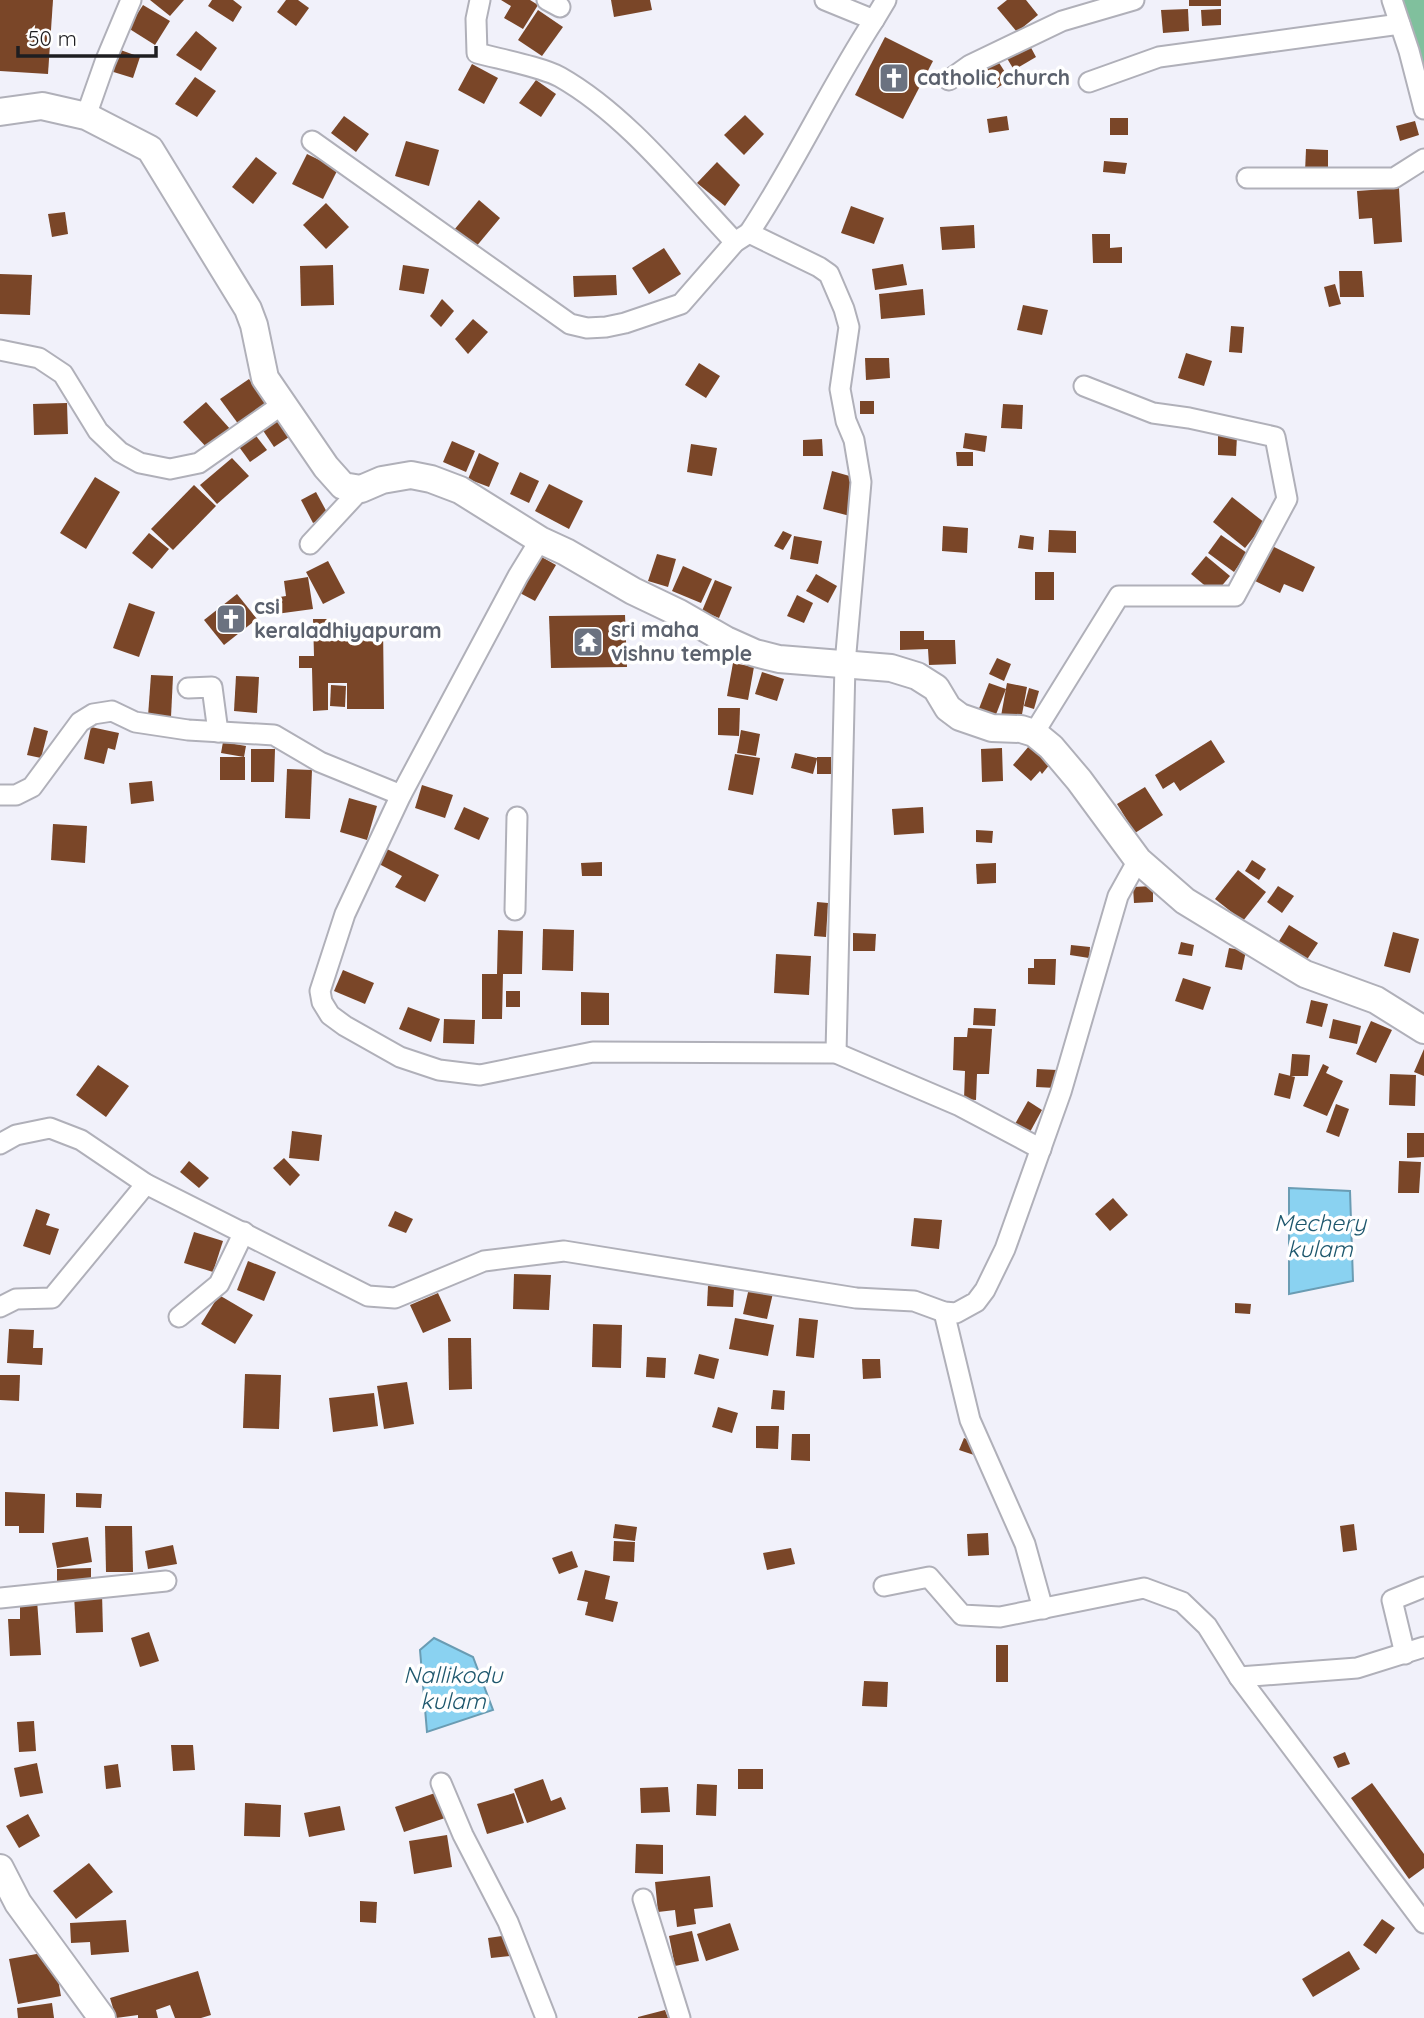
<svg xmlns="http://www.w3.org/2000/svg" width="1424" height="2018" viewBox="0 0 1424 2018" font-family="Quicksand,sans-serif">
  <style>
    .forest { fill: #80c09d }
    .water { fill: #8ad2f1; stroke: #6a9cb3; stroke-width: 2 }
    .building { fill: #7a4628 }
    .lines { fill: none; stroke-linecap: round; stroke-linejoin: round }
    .street-casing { stroke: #b0b0b9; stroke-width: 23 }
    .secondary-casing { stroke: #b0b0b9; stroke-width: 30 }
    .street { stroke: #fff; stroke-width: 19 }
    .secondary { stroke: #fff; stroke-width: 26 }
    .labels { text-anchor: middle; stroke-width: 7; stroke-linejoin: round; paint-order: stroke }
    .worship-label { font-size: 21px; font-weight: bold; fill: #5b616d; stroke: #fff; text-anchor: start }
    .water-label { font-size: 23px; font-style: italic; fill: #1e576d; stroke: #fff }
  </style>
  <rect width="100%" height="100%" fill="#f1f1fa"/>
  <polygon class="forest" points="1400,0 1424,0 1424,76"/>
  <g class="water">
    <polygon points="1289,1188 1350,1191 1353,1281 1289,1294"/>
    <polygon points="434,1638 473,1657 493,1710 427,1732 420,1650"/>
  </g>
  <g class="building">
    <polygon points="0,0 53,0 48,74 0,71"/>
    <polygon points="150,0 184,0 170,16"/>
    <polygon points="212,0 233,0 242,7 233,22 208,6"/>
    <polygon points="286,0 298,0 309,8 296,26 277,12"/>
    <polygon points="501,0 530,0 538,5 523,29 504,18 511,6"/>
    <polygon points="611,0 650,0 652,10 614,17"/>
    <polygon points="1007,0 1026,0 1038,15 1017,32 997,8"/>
    <rect x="1189" y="0" width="32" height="6"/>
    <polygon points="143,5 170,21 155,45 128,28"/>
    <polygon points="1188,9 1189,31 1163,33 1161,10"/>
    <polygon points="1221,9 1221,25 1202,26 1201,10"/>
    <polygon points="538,10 563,27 542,56 518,40"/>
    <polygon points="196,31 217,48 201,71 176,55"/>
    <polygon points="885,37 933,61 903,119 855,95"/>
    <polygon points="1028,42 1036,57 1014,70 1005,55"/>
    <polygon points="115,48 140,57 133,78 107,70"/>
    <polygon points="996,58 1010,80 997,88 983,67"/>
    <polygon points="472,64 498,78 484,104 458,90"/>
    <polygon points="195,77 216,91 197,117 175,104"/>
    <polygon points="536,80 556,94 541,117 519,103"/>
    <polygon points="745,115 764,134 744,155 724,135"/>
    <polygon points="344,116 369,134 356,152 331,133"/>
    <polygon points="1007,116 1009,130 989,133 987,119"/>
    <rect x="1110" y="118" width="18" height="17"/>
    <polygon points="1415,121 1419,135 1400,141 1396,126"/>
    <polygon points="406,141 439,150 429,186 395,176"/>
    <polygon points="1306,149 1328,150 1328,172 1305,172"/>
    <polygon points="307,154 338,169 323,199 292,184"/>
    <polygon points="256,157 277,173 253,204 232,187"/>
    <polygon points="1104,161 1127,163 1125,174 1103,172"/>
    <polygon points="717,162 740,185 725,206 697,183"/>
    <polygon points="1399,188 1402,242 1374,244 1372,218 1359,219 1357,191"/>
    <polygon points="479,200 500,218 475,248 454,230"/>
    <polygon points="326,203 349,227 326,249 303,225"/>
    <polygon points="851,206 884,218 874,244 841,233"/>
    <polygon points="65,212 68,234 52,237 48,214"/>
    <polygon points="974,225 975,248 942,250 940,227"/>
    <polygon points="1092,234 1110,234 1110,248 1122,247 1122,263 1093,263"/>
    <polygon points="664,248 681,274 649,294 632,268"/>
    <polygon points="903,264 907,285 875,290 872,269"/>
    <polygon points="333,265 334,305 301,306 300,266"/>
    <polygon points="403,265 429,269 424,294 399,290"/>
    <polygon points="1339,271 1362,271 1364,297 1340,297"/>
    <polygon points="0,274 32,275 30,315 0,314"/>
    <polygon points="616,275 617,295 574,297 573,276"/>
    <polygon points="1335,284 1341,304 1329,307 1324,287"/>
    <polygon points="923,289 925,315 881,319 879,294"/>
    <polygon points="442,299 454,311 441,327 430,316"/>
    <polygon points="1023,305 1048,310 1042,335 1017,330"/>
    <polygon points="473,319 488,332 468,354 455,339"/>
    <polygon points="1231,326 1244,327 1242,353 1229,352"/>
    <polygon points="1186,353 1212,361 1204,386 1178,378"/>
    <polygon points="865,358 889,358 890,378 866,380"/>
    <polygon points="699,363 720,376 706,398 685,385"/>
    <polygon points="249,379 267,404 239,425 220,399"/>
    <rect x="860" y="401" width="14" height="13"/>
    <polygon points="206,402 231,430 209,450 183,422"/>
    <polygon points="67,403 68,434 34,435 33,404"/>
    <polygon points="1003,404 1023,405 1022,429 1001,428"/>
    <polygon points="276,411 292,435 274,447 258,423"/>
    <polygon points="253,432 267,450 250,462 237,444"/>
    <polygon points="965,433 987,436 985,452 963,448"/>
    <polygon points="1218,435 1237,436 1236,456 1218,455"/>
    <polygon points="822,439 823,456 803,456 803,440"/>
    <polygon points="452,441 475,451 466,472 443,462"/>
    <polygon points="691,444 717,448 712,476 687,472"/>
    <polygon points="956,452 973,452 973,466 957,466"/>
    <polygon points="479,453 499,463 489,487 468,479"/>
    <polygon points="232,458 249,476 217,504 200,485"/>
    <polygon points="832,471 860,479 850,516 823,509"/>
    <polygon points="520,472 539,481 529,503 510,494"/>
    <polygon points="95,477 120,492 86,549 60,533"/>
    <polygon points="549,484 583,501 569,529 535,511"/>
    <polygon points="194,485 216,506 173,550 151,529"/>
    <polygon points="316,492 329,516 313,523 301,500"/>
    <polygon points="1232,497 1265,523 1245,548 1213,522"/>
    <polygon points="943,526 968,528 967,553 942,551"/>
    <polygon points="1049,530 1076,531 1076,553 1048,552"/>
    <polygon points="783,531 792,535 783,550 774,546"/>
    <polygon points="149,533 169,549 152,569 132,553"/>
    <polygon points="1020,535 1034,537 1033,550 1018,548"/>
    <polygon points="1221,535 1247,553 1234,572 1208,553"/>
    <polygon points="794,536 822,541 818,564 790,559"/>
    <polygon points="1270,545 1315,567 1303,592 1284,584 1280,593 1253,580"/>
    <polygon points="657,554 676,559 668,587 648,581"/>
    <polygon points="538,555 556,565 535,601 518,592"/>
    <polygon points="1206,556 1230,576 1215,594 1191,574"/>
    <polygon points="328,561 345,593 323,604 306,572"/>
    <polygon points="683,566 712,579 701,603 672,591"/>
    <rect x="1035" y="572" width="19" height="28"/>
    <polygon points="816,574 837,586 828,603 806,591"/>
    <polygon points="308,577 313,609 276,614 274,598 286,596 284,581"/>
    <polygon points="715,580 732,587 719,618 702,611"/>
    <polygon points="237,594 257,619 224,645 204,620"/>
    <polygon points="797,595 813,603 804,623 787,616"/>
    <polygon points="129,603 155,612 139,657 113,648"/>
    <polygon points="625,615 627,667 551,668 549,616"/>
    <polygon points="313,619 337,619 338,626 383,625 384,709 347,709 347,683 328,683 328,710 313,711 312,668 299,668 299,656 314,656"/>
    <polygon points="900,631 924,631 924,640 955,640 956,664 929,665 928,649 900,650"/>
    <polygon points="997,658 1011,664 1004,681 989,674"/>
    <polygon points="733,663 754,667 748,700 727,696"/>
    <polygon points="762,672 784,679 777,701 755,694"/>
    <polygon points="151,675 173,676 171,717 148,716"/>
    <polygon points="236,676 259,677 257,713 234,711"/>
    <polygon points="989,683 1006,689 995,717 978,711"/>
    <polygon points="1007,683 1027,687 1021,720 1001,716"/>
    <polygon points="331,685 346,686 345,707 330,706"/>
    <polygon points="1029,688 1039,691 1034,709 1024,706"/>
    <polygon points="718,708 740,708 739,736 718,735"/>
    <polygon points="34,727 48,731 41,758 27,755"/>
    <polygon points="91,727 119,733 115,750 108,748 104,764 84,759"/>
    <polygon points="741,730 760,734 756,756 737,753"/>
    <polygon points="1211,740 1225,762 1180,791 1174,782 1163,789 1155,775"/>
    <polygon points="223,742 246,746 244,757 221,753"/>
    <polygon points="1029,746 1050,764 1042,774 1040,771 1031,781 1013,765"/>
    <polygon points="1002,748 1003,781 982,782 981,749"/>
    <polygon points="251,749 275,749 274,782 251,782"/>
    <polygon points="795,753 817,758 817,757 831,757 831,774 817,774 817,759 813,774 791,768"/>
    <polygon points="735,754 760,758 753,795 728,790"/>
    <rect x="220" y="757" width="25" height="23"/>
    <polygon points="287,769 312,770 310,819 285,818"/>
    <polygon points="152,781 154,801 131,804 129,783"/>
    <polygon points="422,785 453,795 445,818 415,808"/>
    <polygon points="1145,787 1163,815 1135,833 1117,804"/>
    <polygon points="349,798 377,806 367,840 340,832"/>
    <polygon points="464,807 489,818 479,840 454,829"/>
    <polygon points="923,807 924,833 894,835 892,809"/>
    <polygon points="53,824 87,826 85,863 51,860"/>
    <polygon points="976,830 993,831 992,843 976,842"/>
    <polygon points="387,849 439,875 425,902 395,887 402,876 379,864"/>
    <polygon points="1252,860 1266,869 1259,880 1245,871"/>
    <polygon points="602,862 602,876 582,876 581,863"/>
    <polygon points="996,863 996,883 977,884 976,864"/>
    <polygon points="1238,870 1266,892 1243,921 1215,899"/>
    <polygon points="1153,886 1153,902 1134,903 1133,887"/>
    <polygon points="1278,886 1294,896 1282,913 1267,902"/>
    <polygon points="817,902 828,903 826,937 814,936"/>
    <polygon points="1289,925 1318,943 1304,964 1276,946"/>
    <polygon points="543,929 574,930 573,971 542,970"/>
    <polygon points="498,930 523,931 522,974 503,974 502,1019 482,1019 482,974 497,974"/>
    <polygon points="1393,932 1419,939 1410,973 1384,966"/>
    <polygon points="853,933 876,934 875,951 853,951"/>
    <polygon points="1181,942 1194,945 1192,956 1178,954"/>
    <polygon points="1071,945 1090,947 1089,958 1070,955"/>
    <polygon points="1229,948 1246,951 1242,970 1225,967"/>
    <polygon points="776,954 811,956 809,995 774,993"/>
    <polygon points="1034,959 1056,959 1055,985 1028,984 1028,968 1034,968"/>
    <polygon points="343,970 374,983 365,1004 334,991"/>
    <polygon points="1183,978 1211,987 1203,1010 1175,1001"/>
    <rect x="506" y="991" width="14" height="16"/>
    <polygon points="581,992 609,993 609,1025 581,1025"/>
    <polygon points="1311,1000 1328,1004 1322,1027 1306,1023"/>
    <polygon points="408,1007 440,1019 431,1042 399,1029"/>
    <polygon points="974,1008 996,1009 995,1026 973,1025"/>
    <polygon points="444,1019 475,1020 474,1044 443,1043"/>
    <polygon points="1333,1019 1361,1026 1357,1044 1329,1038"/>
    <polygon points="1371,1021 1392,1030 1376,1063 1356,1054"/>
    <polygon points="968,1028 992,1029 989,1074 977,1074 976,1100 964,1099 965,1071 953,1070 954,1037 967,1037"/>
    <polygon points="1424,1049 1424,1076 1414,1072"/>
    <polygon points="1292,1054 1310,1055 1308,1076 1290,1076"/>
    <polygon points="1323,1064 1329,1067 1326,1073 1343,1081 1327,1116 1303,1106"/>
    <polygon points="98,1065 129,1086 106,1117 76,1095"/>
    <polygon points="1037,1069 1057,1070 1056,1088 1036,1087"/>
    <polygon points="1279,1073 1295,1077 1290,1099 1274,1095"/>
    <polygon points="1390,1074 1416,1075 1415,1106 1389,1105"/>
    <polygon points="1028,1101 1042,1110 1030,1132 1015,1124"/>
    <polygon points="1336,1104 1349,1109 1339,1137 1326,1132"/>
    <polygon points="292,1131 322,1135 319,1161 289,1158"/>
    <polygon points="1407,1133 1424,1133 1424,1157 1407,1158"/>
    <polygon points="284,1158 300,1175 290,1186 273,1168"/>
    <polygon points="189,1161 209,1178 199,1188 180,1172"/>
    <polygon points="1399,1161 1421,1162 1419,1193 1398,1193"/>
    <polygon points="1113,1198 1128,1215 1110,1231 1095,1214"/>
    <polygon points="36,1209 50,1214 46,1225 59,1229 50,1255 23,1246"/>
    <polygon points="395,1211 413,1219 406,1233 388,1226"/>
    <polygon points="914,1218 942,1220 939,1249 911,1246"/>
    <polygon points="194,1232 223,1241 213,1272 184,1263"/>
    <polygon points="248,1261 276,1272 264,1301 237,1290"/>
    <polygon points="514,1274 551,1275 549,1310 513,1309"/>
    <polygon points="708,1286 734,1288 733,1307 707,1306"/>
    <polygon points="749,1288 773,1293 767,1319 743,1314"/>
    <polygon points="438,1293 451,1321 423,1333 410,1305"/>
    <polygon points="219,1295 253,1315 235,1344 201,1324"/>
    <polygon points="1235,1303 1251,1304 1250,1314 1235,1313"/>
    <polygon points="735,1318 774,1325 768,1356 729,1349"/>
    <polygon points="799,1318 818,1320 814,1358 796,1356"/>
    <polygon points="593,1324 622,1325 621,1368 592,1367"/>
    <polygon points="9,1329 34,1330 33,1348 43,1348 42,1365 7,1363"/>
    <polygon points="448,1338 471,1338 472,1389 449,1390"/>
    <polygon points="699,1354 719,1359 714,1379 694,1374"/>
    <polygon points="647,1357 666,1358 665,1378 646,1377"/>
    <polygon points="862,1359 880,1359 881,1378 863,1379"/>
    <polygon points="245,1374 281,1375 279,1429 243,1428"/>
    <polygon points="0,1375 20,1375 19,1401 0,1400"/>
    <polygon points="407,1382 414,1424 384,1429 377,1386"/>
    <polygon points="773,1390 785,1391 784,1410 771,1409"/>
    <polygon points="374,1393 378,1426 333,1432 329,1398"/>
    <polygon points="718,1407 738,1413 732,1433 712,1427"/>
    <polygon points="756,1426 779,1426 778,1449 756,1448"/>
    <polygon points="792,1434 810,1434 810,1461 791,1460"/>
    <polygon points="964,1438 978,1444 974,1455 959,1450"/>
    <polygon points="5,1492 45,1494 44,1533 19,1533 19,1526 5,1526"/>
    <polygon points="76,1493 102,1494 101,1508 76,1507"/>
    <polygon points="615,1524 637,1527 635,1541 613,1538"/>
    <polygon points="1354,1524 1357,1550 1343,1552 1340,1526"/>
    <polygon points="105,1526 132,1526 133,1572 106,1572"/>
    <polygon points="988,1533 989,1555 968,1556 967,1534"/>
    <polygon points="88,1537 92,1562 57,1568 52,1543"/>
    <polygon points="614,1541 635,1542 634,1562 613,1561"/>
    <polygon points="173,1545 177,1564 148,1569 145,1551"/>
    <polygon points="791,1548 795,1564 767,1570 763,1553"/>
    <polygon points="572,1551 578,1567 559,1574 552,1558"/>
    <polygon points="91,1568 91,1584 57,1586 57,1569"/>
    <polygon points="585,1570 610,1576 605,1599 618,1602 613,1622 585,1615 588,1602 577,1600"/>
    <polygon points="102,1593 103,1632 76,1633 74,1594"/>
    <polygon points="37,1600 41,1655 10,1656 8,1619 20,1619 20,1601"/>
    <polygon points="149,1632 159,1661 140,1667 131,1638"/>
    <rect x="996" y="1645" width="12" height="37"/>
    <polygon points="864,1681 888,1682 887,1707 862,1706"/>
    <polygon points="34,1721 36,1751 19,1752 17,1722"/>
    <polygon points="171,1745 193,1745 195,1770 173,1771"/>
    <polygon points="1345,1752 1350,1764 1338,1768 1333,1757"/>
    <polygon points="37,1763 43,1793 20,1797 14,1768"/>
    <polygon points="118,1764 121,1787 106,1789 104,1766"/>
    <rect x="738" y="1769" width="25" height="20"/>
    <polygon points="543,1779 551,1801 561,1797 566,1809 527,1823 514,1789"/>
    <polygon points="1372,1783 1424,1854 1424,1868 1409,1879 1351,1798"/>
    <polygon points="697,1784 717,1785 716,1816 696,1815"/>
    <polygon points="668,1787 670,1812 641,1813 640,1788"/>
    <polygon points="435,1793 445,1818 404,1832 395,1807"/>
    <polygon points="514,1793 524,1823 487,1834 477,1804"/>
    <polygon points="245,1803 281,1805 280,1837 244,1836"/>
    <polygon points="340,1806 345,1830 309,1837 304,1813"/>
    <polygon points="28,1814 40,1836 19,1848 6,1826"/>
    <polygon points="447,1835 452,1867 414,1874 409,1841"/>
    <polygon points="636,1844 663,1845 663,1874 635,1873"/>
    <polygon points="89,1863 113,1892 76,1919 53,1891"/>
    <polygon points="710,1876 713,1907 694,1909 696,1924 677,1927 675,1910 658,1912 655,1882"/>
    <polygon points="360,1901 377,1902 376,1923 360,1922"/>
    <polygon points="1382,1919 1395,1928 1376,1954 1363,1945"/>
    <polygon points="126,1920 129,1952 91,1955 90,1942 71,1943 70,1923"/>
    <polygon points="730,1923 739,1950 706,1961 697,1934"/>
    <polygon points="692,1931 699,1961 675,1966 669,1936"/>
    <polygon points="509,1935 511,1956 491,1958 488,1938"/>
    <polygon points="53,1951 61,1996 18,2004 9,1959"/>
    <polygon points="1349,1951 1360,1969 1313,1997 1302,1979"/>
    <polygon points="198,1971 211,2015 201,2018 175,2018 170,2005 156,2010 158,2018 138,2018 138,2015 116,2018 110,1998"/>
    <polygon points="52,2003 54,2018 18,2018 17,2008"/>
    <polygon points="665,2010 668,2018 638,2018 638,2017"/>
  </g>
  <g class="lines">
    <g class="street-casing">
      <g id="street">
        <path d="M480 0 476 19 477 53C499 59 542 67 560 77 627 115 682 186 735 242"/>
        <polyline points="547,0 560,7"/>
        <polyline points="825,0 874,20 886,0"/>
        <polyline points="1392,0 1409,51 1424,109"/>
        <polyline points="949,80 970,65 1062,21 1134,0"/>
        <polyline points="1089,82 1159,57 1400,24"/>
        <polyline points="86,116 105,62 131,0"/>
        <polyline points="312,141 570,324 587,328 606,327 625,323 681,304 735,242 749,233"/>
        <polyline points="1247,178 1394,178 1424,159"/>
        <polyline points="0,350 39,358 63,374 98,431 120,452 140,463 170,469 199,463 283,404"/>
        <polyline points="540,540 518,576 401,795 345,914 320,991 322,1002 330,1015 345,1026 400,1057 439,1070 480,1075 593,1052 836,1053 960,1106 1041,1149"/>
        <polyline points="310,544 361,489"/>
        <polyline points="188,688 212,687 218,732"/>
        <polyline points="1034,733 1119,596 1235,596 1287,499 1275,437 1189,418 1153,413 1084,386"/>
        <polyline points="0,795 16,795 32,787 80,722 93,714 112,711 135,722 188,730 274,735 320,762 401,795"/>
        <polyline points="515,910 517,817"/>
        <path d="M836 1053 845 664 861 482 854 440 846 421 840 389 849 327 844 309 829 274 819 267 749 233C795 164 829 89 874 20"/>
        <polyline points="0,1144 16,1135 50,1128 81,1140 146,1184 368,1296 395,1298 484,1261 564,1251 856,1298 914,1301 944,1312 956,1313 976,1302 985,1290 1005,1249 1061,1092 1118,896 1138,860"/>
        <polyline points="0,1307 16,1299 52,1298 146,1184"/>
        <polyline points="944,1312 970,1420 1025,1544 1043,1609"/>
        <polyline points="179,1317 219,1284 244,1232"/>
        <polyline points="884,1586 929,1577 962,1615 1000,1617 1144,1588 1182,1602 1207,1626 1239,1677 1424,1923"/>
        <polyline points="0,1598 166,1581"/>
        <polyline points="1405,1654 1392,1600 1424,1587"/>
        <polyline points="1239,1677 1357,1668 1424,1647"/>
        <polyline points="441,1783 463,1835 508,1922 546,2018"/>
        <polyline points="643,1899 680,2018"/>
      </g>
    </g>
    <g class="secondary-casing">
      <g id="secondary">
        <polyline points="0,112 42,106 86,116 150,149 248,309 254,325 265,378 326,467 343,486 361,489 382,480 411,475 431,479 460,490 540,540 566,552 633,591 679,613 726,640 755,653 779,659 891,668 917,676 936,688 948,708 960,717 992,728 1021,729 1034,733 1051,747 1079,780 1138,860 1185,901 1305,974 1376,1000 1424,1030"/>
        <polyline points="0,1868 18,1903 102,2018"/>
      </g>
    </g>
    <use href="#street" class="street"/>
    <use href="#secondary" class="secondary"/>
  </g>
  <defs>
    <g id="church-square" transform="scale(1.575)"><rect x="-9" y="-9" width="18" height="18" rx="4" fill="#6b7280" stroke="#fff"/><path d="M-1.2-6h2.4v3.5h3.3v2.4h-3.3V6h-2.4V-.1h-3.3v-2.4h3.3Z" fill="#fff"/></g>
    <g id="temple-square" transform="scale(1.575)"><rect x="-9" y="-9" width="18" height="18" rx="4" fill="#6b7280" stroke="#fff"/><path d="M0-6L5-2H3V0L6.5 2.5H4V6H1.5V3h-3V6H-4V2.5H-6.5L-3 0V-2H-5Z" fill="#fff"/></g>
  </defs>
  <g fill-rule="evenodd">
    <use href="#church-square" x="894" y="78"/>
    <use href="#church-square" x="231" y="619"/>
    <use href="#temple-square" x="588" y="642"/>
  </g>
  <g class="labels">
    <g class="worship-label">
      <text x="917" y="85">catholic church</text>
      <text x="254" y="614">csi<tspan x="254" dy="24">keraladhiyapuram</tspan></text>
      <text x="611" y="637">sri maha<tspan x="611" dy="24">vishnu temple</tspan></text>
    </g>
    <g class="water-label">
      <text x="1320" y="1231">Mechery<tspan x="1320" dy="26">kulam</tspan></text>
      <text x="453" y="1683">Nallikodu<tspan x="453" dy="26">kulam</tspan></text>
    </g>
  </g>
  <path d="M18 46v10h138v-10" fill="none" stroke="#1e1e21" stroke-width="3.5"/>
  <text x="28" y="46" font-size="21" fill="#1e1e21" stroke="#ffffff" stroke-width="5" paint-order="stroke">50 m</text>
</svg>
